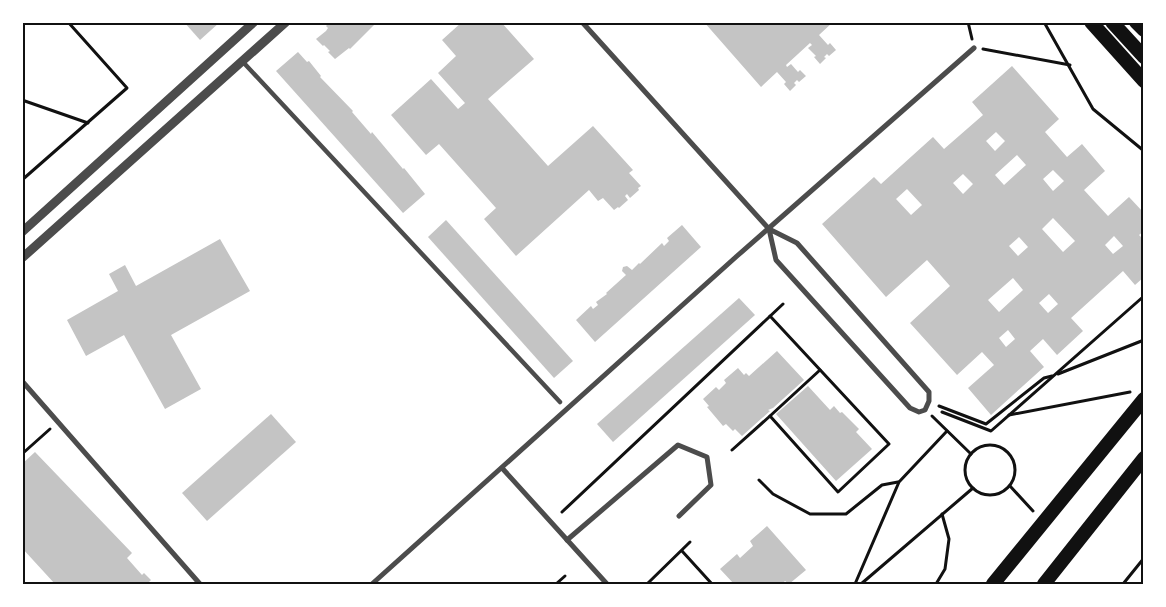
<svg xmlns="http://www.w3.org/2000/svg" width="1166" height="607" viewBox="0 0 1166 607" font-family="Jost,sans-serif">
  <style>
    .building { fill: #c4c4c4; fill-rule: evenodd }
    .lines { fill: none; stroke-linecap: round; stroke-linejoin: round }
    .path { stroke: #111; stroke-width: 3 }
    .pedestrian { stroke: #4c4c4c; stroke-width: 4.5 }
    .minor { stroke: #4c4c4c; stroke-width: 5 }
    .tertiary { stroke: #4c4c4c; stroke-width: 9 }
    .trunk { stroke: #111; stroke-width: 14 }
    .neatline { fill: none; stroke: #111; stroke-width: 2 }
  </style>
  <rect width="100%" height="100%" fill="#fff"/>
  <g class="building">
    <polygon points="184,22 220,22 200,40"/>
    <polygon points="330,22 332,24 334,22 377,22 350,49 349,48 335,59 328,52 330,51 324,45 323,46 316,39 326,31 328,28 326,26"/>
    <polygon points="462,22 501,22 534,59 488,99 548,166 593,126 633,170 629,173 641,186 638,188 639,190 630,198 627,194 625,196 628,200 619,208 618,207 614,210 603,198 598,201 589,190 516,256 484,219 496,208 439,144 426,155 391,115 431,79 458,109 465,103 438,73 456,56 442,40"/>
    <polygon points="704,22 833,22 819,35 828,45 830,43 836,50 829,56 827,54 824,57 826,58 820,64 814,57 816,56 808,48 812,45 810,43 786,65 787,67 791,64 798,72 800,70 806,76 799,82 797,80 794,83 796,85 790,91 784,84 786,82 777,72 761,87"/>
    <polygon points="298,52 307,62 309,61 321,76 320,77 353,111 352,112 371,134 372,132 403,169 404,168 425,194 403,213 276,71"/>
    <path d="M1012 66 1059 119 1045 132 1067 157 1082 144 1105 171 1084 190 1108 216 1129 197 1144 213V231L1139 235 1144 240V277L1135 285 1123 271 1071 318 1083 331 1057 355 1043 339 1030 351 1044 367 991 415 968 388 994 365 982 352 957 375 910 323 950 286 927 260 886 297 822 224 874 177 881 184 933 137 944 149 983 115 972 102ZM996 132 1005 141 995 151 986 141ZM1017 155 1026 165 1004 185 995 175ZM1053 170 1064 181 1053 191 1043 179ZM963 174 973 184 963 194 953 183ZM907 189 922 205 911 215 896 199ZM1053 218 1075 241 1063 252 1042 229ZM1114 236 1123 246 1113 254 1105 245ZM1019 237 1028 247 1018 256 1009 246ZM1013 278 1023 290 999 312 988 300ZM1049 294 1058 304 1048 313 1039 303ZM1008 330 1015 339 1006 347 999 338Z"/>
    <polygon points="446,220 573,361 554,378 428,237"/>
    <polygon points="682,225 701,247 595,342 576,320 591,306 593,309 598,305 596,302 607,294 606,293 626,275 622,271 623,267 627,266 632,270 639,263 640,264 662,243 664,246 669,241 667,238"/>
    <polygon points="220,239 250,291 171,335 201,389 165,409 124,335 86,356 67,320 118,291 109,274 125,265 136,286"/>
    <polygon points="739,298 755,315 613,442 597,424"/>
    <polygon points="777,351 804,380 773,408 768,410 770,411 742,436 735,429 733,431 726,424 723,426 707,407 709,406 703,399 716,387 719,390 726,383 724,380 738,368 744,375 746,373 749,376"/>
    <polygon points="808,386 830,410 834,406 840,413 842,412 859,429 856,432 872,449 836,481 776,414"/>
    <polygon points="271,414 296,442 207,521 182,493"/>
    <polygon points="35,452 132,553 127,558 142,575 144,573 151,580 149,582 151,584 55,584 22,548 22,464"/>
    <polygon points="767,526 806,570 789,584 785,581 782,584 734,584 720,569 737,554 740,558 753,546 750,541"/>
  </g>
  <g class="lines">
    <g class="path">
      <polyline points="968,22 972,39"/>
      <polyline points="1044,22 1093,109 1144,151"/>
      <polyline points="983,49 1070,65"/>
      <polyline points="22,100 88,123"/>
      <polyline points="22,180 127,88 68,22"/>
      <polyline points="1058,374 1144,340"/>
      <polyline points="939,406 986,424 1044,378 1052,376"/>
      <polyline points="942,412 991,431 1144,296"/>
      <polyline points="1009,415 1130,392"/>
      <polyline points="770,416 820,370"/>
      <polyline points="932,416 971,454"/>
      <circle cx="990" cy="470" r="25"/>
      <polyline points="732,450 770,416 838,492 889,444 770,316"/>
      <polyline points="22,454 50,429"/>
      <polyline points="759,480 773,494 810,514 846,514 882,485 898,482"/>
      <polyline points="1010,486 1033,511"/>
      <polyline points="562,512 783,304"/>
      <polyline points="682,551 712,584"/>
      <polyline points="556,584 565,576"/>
      <polyline points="647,584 690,542"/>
      <polyline points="855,584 899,482 947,431"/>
      <polyline points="861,584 973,488"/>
      <polyline points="936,584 945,569 949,539 942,514"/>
      <polyline points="1123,584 1144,558"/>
    </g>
    <polyline class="pedestrian" points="243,62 560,402"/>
    <g class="minor">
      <polyline points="582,22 769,229 797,243 929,392 929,401 925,410 919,412 910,408 776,260 769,229"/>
      <polyline points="22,381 200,584"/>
      <polyline points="502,468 607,584"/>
      <polyline points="567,540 678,445 707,457 711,485 679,516"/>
      <polyline points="372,584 737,256 974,48"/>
    </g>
    <g class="tertiary">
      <polyline points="22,232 254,22"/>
      <polyline points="22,258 286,22"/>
    </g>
    <g class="trunk">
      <polyline points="1091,22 1144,81"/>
      <polyline points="1112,22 1144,57"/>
      <polyline points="1136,22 1144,30"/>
      <polyline points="993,584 1144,399"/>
      <polyline points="1044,584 1144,458"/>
    </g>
  </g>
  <rect width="1166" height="607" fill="none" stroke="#ffffff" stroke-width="48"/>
  <rect x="24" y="24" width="1118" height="559" class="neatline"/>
</svg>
